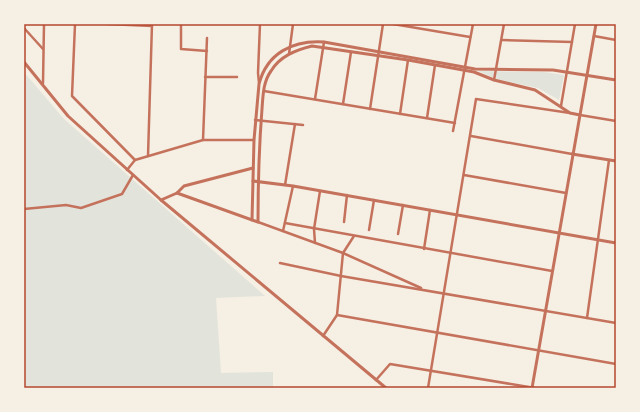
<svg xmlns="http://www.w3.org/2000/svg" width="640" height="412" viewBox="0 0 640 412" font-family="Commissioner,sans-serif">
  <style>
    .green { fill: #e2e4dc }
    .lines { fill: none; stroke-linecap: round; stroke-linejoin: round }
    .minor { stroke: #c5725c; stroke-width: 2.5 }
    .tertiary { stroke: #c5725c; stroke-width: 3 }
    .neatline { fill: none; stroke: #b5482f; stroke-width: 1.5 }
  </style>
  <rect width="100%" height="100%" fill="#f6efe4"/>
  <g class="green">
    <polygon points="478,71 544,72 564,75 559,100 538,88 499,80"/>
    <polygon points="24,72 64,119 265,296 216,298 221,373 273,372 273,388 24,388"/>
  </g>
  <g class="lines">
    <g class="minor">
      <polyline points="75,24 72,96 135,160"/>
      <polyline points="107,24 152,26"/>
      <polyline points="181,24 181,49 207,51"/>
      <polyline points="393,24 470,37"/>
      <polyline points="24,28 43,49"/>
      <polyline points="594,36 616,40"/>
      <polyline points="502,40 572,42"/>
      <polyline points="289,54 293,24"/>
      <polyline points="205,77 237,77"/>
      <polyline points="494,80 504,24"/>
      <polyline points="43,83 44,24"/>
      <polyline points="259,83 258,73 260,24"/>
      <polyline points="264,91 455,123"/>
      <polyline points="315,99 324,42"/>
      <polyline points="343,104 351,52"/>
      <polyline points="561,106 575,24"/>
      <polyline points="370,109 383,24"/>
      <polyline points="400,114 408,60"/>
      <polyline points="580,115 616,121"/>
      <polyline points="427,118 435,65"/>
      <polyline points="255,120 303,125"/>
      <polyline points="453,131 473,24"/>
      <polyline points="471,136 572,154"/>
      <polyline points="203,140 207,38"/>
      <polyline points="148,156 152,24"/>
      <polyline points="127,170 135,160 203,140 254,140"/>
      <polyline points="464,175 566,193"/>
      <polyline points="285,185 295,124"/>
      <polyline points="24,209 66,205 81,208 122,194 133,175"/>
      <polyline points="258,222 343,253 421,288"/>
      <polyline points="344,222 347,195"/>
      <polyline points="285,223 552,271"/>
      <polyline points="369,230 374,200"/>
      <polyline points="283,231 293,186"/>
      <polyline points="398,234 403,205"/>
      <polyline points="315,243 314,229 320,191"/>
      <polyline points="424,249 430,210"/>
      <polyline points="280,263 341,276 616,323"/>
      <polyline points="337,315 616,364"/>
      <polyline points="587,318 609,160"/>
      <polyline points="323,336 337,315 343,253 354,236"/>
      <polyline points="376,380 390,364 535,388"/>
      <polyline points="428,388 476,99 570,113"/>
    </g>
    <g class="tertiary">
      <polyline points="24,62 68,116 161,200 386,388"/>
      <polyline points="572,154 616,161"/>
      <polyline points="253,181 293,186 616,243"/>
      <polyline points="177,193 184,186 253,168"/>
      <path d="M161 200 177 193 258 222C258 184 259 147 262 109 263 96 263 82 271 71 280 56 296 50 312 46L408 60 474 72 494 80 535 90 570 113 580 115"/>
      <path d="M252 220 254 140 259 84C267 53 293 40 324 42L475 69 553 70 616 80"/>
      <polyline points="532,388 596,24"/>
    </g>
  </g>
  <rect width="640" height="412" fill="none" stroke="#f6efe4" stroke-width="50"/>
  <rect x="25" y="25" width="590" height="362" class="neatline"/>
</svg>
